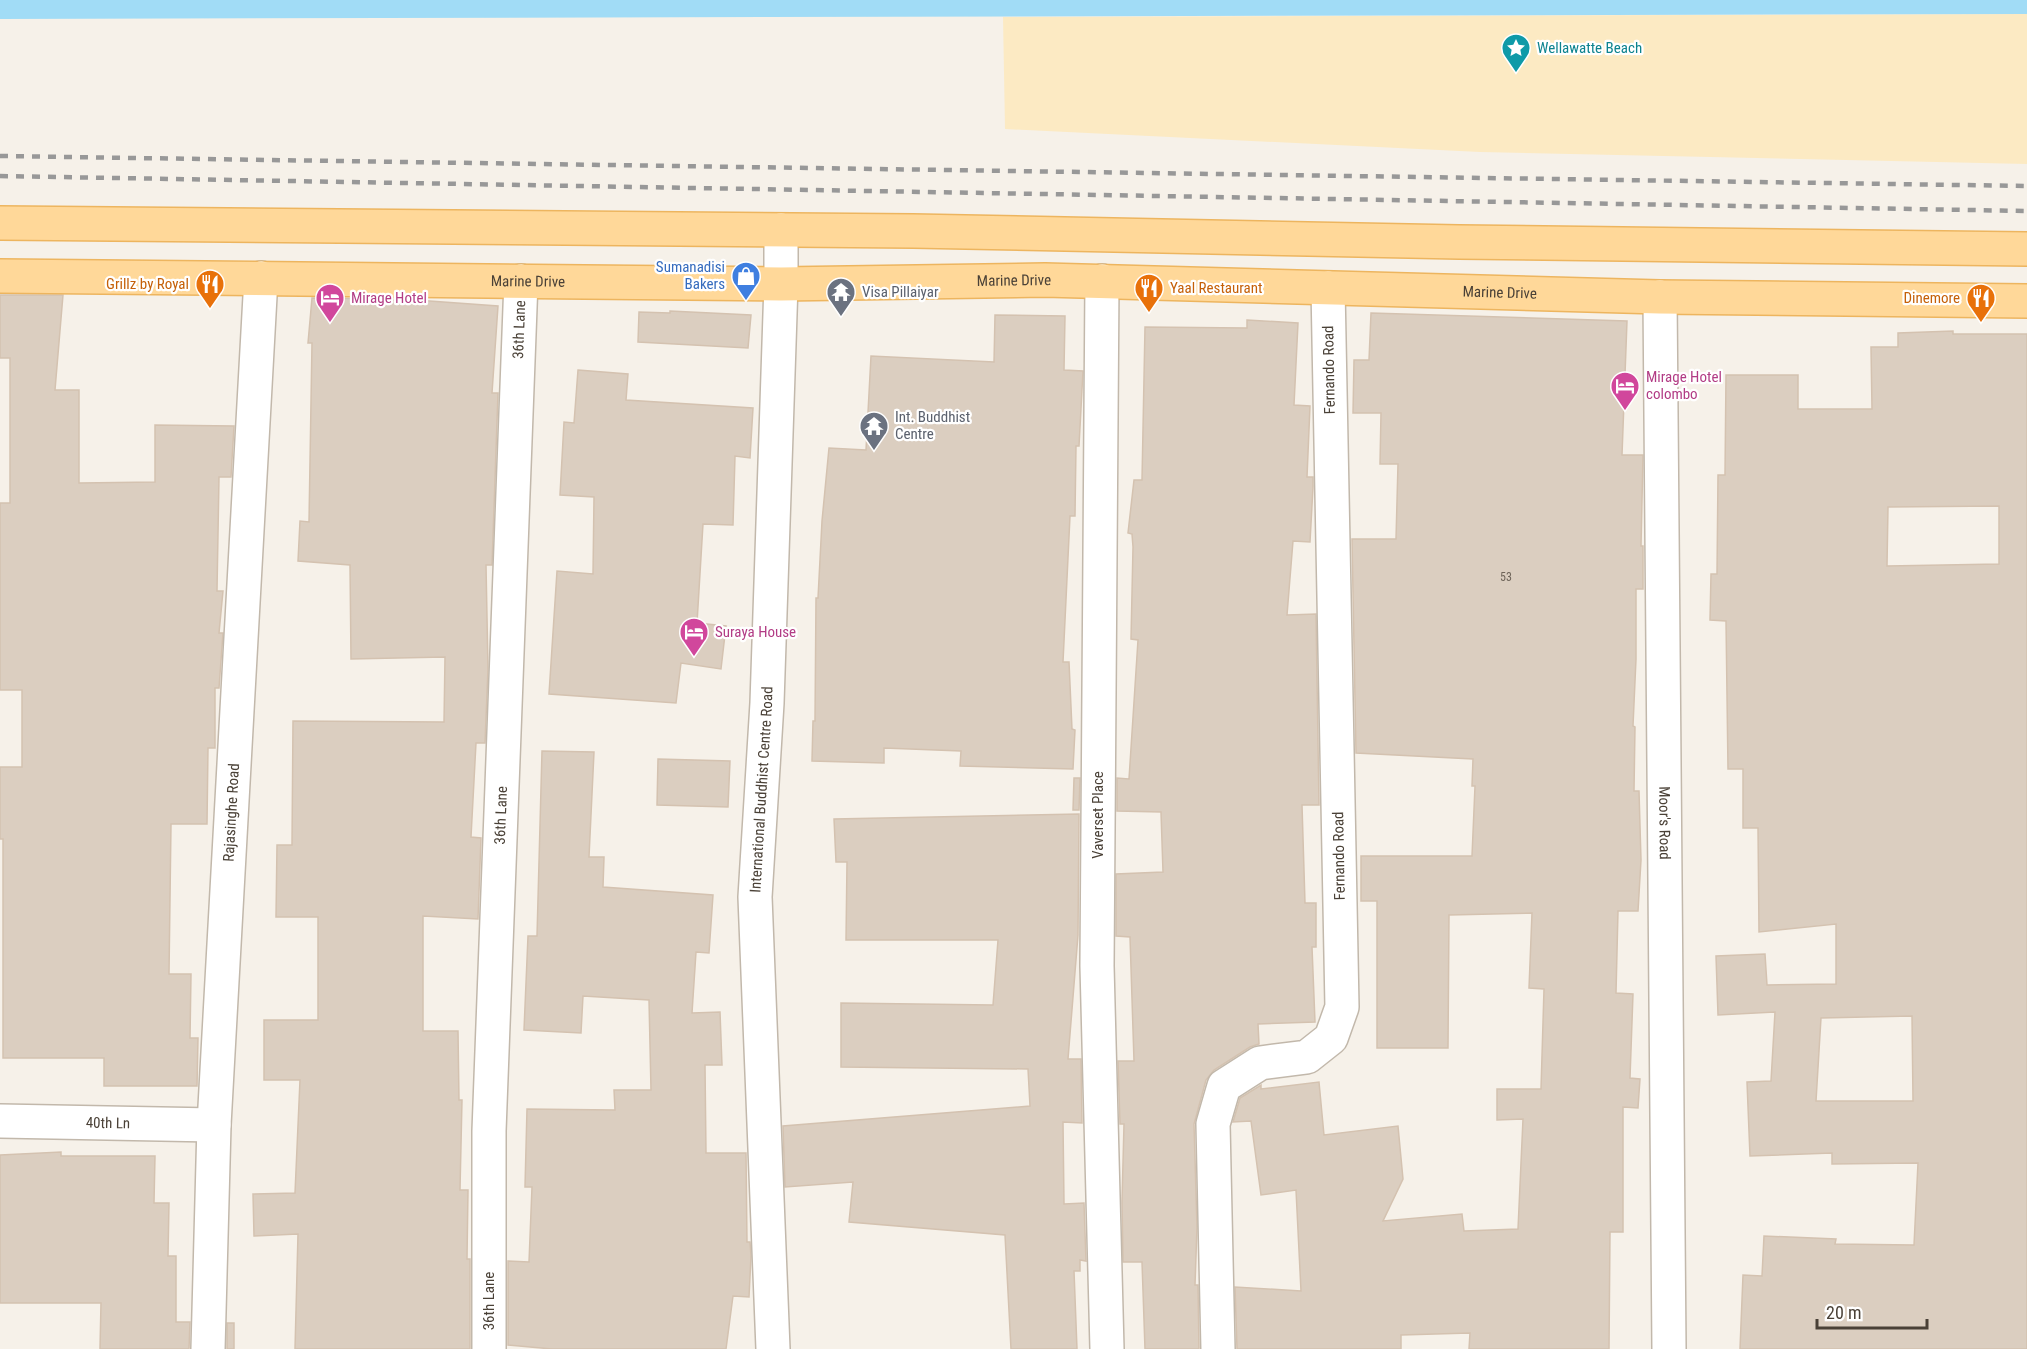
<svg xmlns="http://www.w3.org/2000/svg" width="2027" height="1349" viewBox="0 0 2027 1349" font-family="'Roboto Condensed',sans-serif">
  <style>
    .sand { fill: #fceac3 }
    .water { fill: #a1dcf6 }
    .building { fill: #dbcec0; stroke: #d4c2b0; stroke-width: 1.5; fill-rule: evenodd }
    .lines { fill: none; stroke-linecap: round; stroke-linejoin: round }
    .minor-casing { stroke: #c2b8ab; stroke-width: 36 }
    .primary-casing { stroke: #edb55f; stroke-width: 36 }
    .minor { stroke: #fff; stroke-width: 33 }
    .primary { stroke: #ffd899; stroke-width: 33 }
    .rail { stroke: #989898; stroke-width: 4.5; stroke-dasharray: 8 8; stroke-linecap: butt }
    .labels { text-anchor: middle; stroke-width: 4.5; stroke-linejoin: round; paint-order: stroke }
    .number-label { font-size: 12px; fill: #6e6459 }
    .culture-label { font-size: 15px; fill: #0d838f; stroke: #fff; text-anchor: start }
    .shop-label { font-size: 15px; fill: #366cbe; stroke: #fff; text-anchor: end }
    .street-label { font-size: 15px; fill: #4a4137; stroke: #fff }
    .food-label { font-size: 15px; fill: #c56008; stroke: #fff; text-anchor: end }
    .worship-label { font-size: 15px; fill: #5b616d; stroke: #fff; text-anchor: start }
    .hotel-label { font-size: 15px; fill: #b23c85; stroke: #fff; text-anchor: start }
  </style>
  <rect width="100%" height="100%" fill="#f6f1e9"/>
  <polygon class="sand" points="2027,14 2027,164 1480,152 1005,129 1003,17"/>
  <polygon class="water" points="0,0 2027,0 2027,14 0,19"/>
  <g class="building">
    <polygon points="0,295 63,295 55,390 79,390 79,483 155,482 155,425 234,426 231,477 219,477 217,591 223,591 219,633 223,633 219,688 215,688 215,748 208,748 207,824 171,824 169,974 191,974 190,1038 198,1038 197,1086 104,1086 104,1058 3,1058 3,839 0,839 0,767 22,767 22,690 0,690 0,503 10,503 10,358 0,358"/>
    <polygon points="312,298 402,299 498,306 492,393 498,393 492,565 486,565 488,669 485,743 476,743 471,837 481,838 478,919 423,916 423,1031 458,1031 459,1100 462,1100 460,1190 468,1190 467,1259 470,1259 470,1349 295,1349 298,1234 254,1236 253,1194 295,1193 300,1080 264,1080 264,1020 318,1020 318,917 276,917 277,845 292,845 293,721 444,722 445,657 351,659 350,565 298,561 300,521 309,522 312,343 308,343"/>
    <polygon points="670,311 751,315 748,348 638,342 639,312 670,313"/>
    <polygon points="1371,313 1627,321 1622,455 1643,455 1641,546 1643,546 1643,589 1636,589 1636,659 1633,726 1635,727 1634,791 1639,791 1641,860 1638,911 1618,911 1616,993 1633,994 1630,1078 1640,1079 1638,1108 1623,1107 1623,1232 1610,1232 1609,1349 1469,1349 1470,1333 1401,1335 1401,1349 1237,1349 1235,1287 1301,1291 1296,1190 1261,1195 1251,1121 1233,1122 1240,1098 1261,1085 1261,1089 1319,1082 1324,1135 1398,1126 1403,1179 1383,1221 1462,1214 1464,1231 1518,1229 1523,1119 1497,1120 1497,1089 1541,1089 1544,989 1529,988 1532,913 1449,915 1448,1048 1377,1048 1377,901 1361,901 1361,856 1472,856 1475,786 1472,786 1473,759 1356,753 1352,539 1396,539 1398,464 1380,464 1381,413 1353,413 1354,360 1369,360"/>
    <polygon points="995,315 1065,316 1064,370 1083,371 1079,446 1076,446 1075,516 1070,516 1063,662 1069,662 1072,729 1075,730 1073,769 960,766 961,751 884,748 884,763 812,761 813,721 815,721 816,598 818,598 822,521 829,448 866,450 871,356 994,362"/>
    <polygon points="1247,320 1298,323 1294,405 1310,406 1307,477 1313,477 1313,487 1310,542 1293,541 1287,615 1316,614 1319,805 1302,805 1305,903 1316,903 1316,947 1312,947 1315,1022 1258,1024 1259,1044 1250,1047 1214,1070 1206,1080 1194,1124 1197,1227 1195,1285 1198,1285 1199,1349 1145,1349 1142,1262 1123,1262 1122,1202 1124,1124 1120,1124 1118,1061 1134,1061 1130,937 1116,936 1116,874 1163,872 1161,812 1117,811 1117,778 1129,779 1138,640 1131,639 1133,547 1132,534 1128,533 1134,480 1142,480 1145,327 1247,328"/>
    <path d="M1953 331V334H2027V1349H1740L1743 1275 1762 1276 1764 1236 1836 1239 1835 1244 1914 1245 1918 1163 1832 1164V1153L1750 1156 1747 1082 1771 1081 1775 1012 1718 1015 1716 956 1765 954 1767 985 1836 984V924L1759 932 1758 828H1743V769H1728L1726 621 1710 620 1711 574H1717L1718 475H1725L1726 375H1798V409H1872L1871 347H1898V333ZM1999 506V564L1887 566 1888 507ZM1912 1016 1913 1101H1816L1821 1018Z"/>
    <polygon points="578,370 628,374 626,400 753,408 750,458 735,456 733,525 703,524 697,623 726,626 721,669 681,663 676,703 549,694 557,571 593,574 594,497 560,495 564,422 574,423"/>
    <polygon points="542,751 594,752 589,857 604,857 603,887 713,895 709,953 696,952 692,1013 720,1012 722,1065 705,1065 706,1153 746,1153 747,1242 750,1242 751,1256 749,1297 733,1296 726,1349 552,1349 508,1345 508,1261 529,1262 532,1187 525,1187 527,1109 615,1110 614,1090 651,1090 649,1000 583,996 581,1033 524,1030 528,936 537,936"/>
    <polygon points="658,759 730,761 728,807 657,805"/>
    <polygon points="1074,778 1080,778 1079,810 1073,810"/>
    <polygon points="1079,814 1078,935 1068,1059 1081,1059 1082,1123 1063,1122 1064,1204 1084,1203 1086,1261 1080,1260 1080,1271 1074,1271 1077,1349 1011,1349 1005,1235 849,1222 853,1182 785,1187 783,1126 1030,1106 1028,1069 841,1067 841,1003 993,1005 998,940 846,940 847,862 836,862 834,819"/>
    <polygon points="61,1152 61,1156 155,1156 154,1203 169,1203 168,1256 176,1256 176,1322 190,1322 189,1349 100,1349 101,1303 0,1303 0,1155"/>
    <rect x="227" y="1323" width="7" height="26"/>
  </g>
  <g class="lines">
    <g class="minor-casing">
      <g id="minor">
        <polyline points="1102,281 1097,966 1107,1349"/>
        <path id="s1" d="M1660 297 1669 1349"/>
        <path id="s2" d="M0 1121 214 1125"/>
        <path id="s3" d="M208 1349 214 1125 261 278"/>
        <path id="s4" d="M489 1349V1131L521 281"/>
        <path id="s5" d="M773 1349 755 897 767 703 781 284V230"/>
        <polyline points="1218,1349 1213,1124 1224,1086 1260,1063 1307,1057 1331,1038 1342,1007 1328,288"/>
      </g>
    </g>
    <g class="primary-casing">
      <g id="primary">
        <polyline points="0,223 913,231 1459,242 2027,249"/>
        <path id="s6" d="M0 276 781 284 1045 280 1660 297 2027 301"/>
      </g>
    </g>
    <use href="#minor" class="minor"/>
    <use href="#primary" class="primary"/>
    <g class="rail">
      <polyline points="0,156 2027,186"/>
      <polyline points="0,176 2027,211"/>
    </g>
  </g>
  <defs>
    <g id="sight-pin" transform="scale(1.5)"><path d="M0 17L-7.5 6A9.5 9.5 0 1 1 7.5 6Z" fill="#0f9aa8" stroke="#fff"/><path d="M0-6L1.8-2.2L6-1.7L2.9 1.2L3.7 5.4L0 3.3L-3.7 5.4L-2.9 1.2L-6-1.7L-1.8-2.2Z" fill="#fff"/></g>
    <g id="shop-pin" transform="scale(1.5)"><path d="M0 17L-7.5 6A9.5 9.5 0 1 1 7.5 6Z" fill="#3f7fe0" stroke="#fff"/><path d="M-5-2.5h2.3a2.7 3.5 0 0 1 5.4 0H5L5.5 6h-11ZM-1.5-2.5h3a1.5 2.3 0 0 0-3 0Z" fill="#fff"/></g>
    <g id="restaurant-pin" transform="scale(1.5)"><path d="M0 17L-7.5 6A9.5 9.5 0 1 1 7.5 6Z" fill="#e8710a" stroke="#fff"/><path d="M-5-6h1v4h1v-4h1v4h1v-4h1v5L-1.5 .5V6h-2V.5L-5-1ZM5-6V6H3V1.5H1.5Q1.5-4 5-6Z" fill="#fff"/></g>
    <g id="temple-pin" transform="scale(1.5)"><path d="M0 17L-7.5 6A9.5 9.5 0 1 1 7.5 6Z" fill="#6b7280" stroke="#fff"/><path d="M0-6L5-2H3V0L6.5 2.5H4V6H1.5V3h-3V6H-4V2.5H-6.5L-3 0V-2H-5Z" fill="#fff"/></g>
    <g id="hotel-pin" transform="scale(1.5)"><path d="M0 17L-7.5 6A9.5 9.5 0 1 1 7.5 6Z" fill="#d1479c" stroke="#fff"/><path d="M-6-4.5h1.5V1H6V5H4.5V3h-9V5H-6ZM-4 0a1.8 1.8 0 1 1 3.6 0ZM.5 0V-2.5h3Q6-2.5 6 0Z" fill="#fff"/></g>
  </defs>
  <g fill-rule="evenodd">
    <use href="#sight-pin" x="1516" y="48"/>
    <use href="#shop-pin" x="746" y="276"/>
    <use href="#restaurant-pin" x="210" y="284"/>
    <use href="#restaurant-pin" x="1149" y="288"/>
    <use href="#temple-pin" x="841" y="292"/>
    <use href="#hotel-pin" x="330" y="298"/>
    <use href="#restaurant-pin" x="1981" y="298"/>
    <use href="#hotel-pin" x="1625" y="386"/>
    <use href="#temple-pin" x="874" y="426"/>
    <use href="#hotel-pin" x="694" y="632"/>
  </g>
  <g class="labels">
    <g class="number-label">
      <text x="1506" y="581">53</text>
    </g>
    <g class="culture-label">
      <text x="1537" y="53">Wellawatte Beach</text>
    </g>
    <g class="shop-label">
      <text x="725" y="272">Sumanadisi<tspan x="725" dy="17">Bakers</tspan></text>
    </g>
    <g class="street-label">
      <text dy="5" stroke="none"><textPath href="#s6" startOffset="528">Marine Drive</textPath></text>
      <text dy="5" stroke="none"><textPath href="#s6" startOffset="1014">Marine Drive</textPath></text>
      <text dy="5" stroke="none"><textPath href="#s6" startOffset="1500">Marine Drive</textPath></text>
      <text dy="5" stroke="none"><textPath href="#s4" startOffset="1020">36th Lane</textPath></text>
      <text transform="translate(1329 370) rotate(-91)" y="5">Fernando Road</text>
      <text dy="5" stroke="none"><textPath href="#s5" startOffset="560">International Buddhist Centre Road</textPath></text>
      <text dy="5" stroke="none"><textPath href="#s3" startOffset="537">Rajasinghe Road</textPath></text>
      <text dy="5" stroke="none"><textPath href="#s4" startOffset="534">36th Lane</textPath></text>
      <text transform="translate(1098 815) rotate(-90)" y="5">Vaverset Place</text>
      <text dy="5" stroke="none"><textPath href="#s1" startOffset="526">Moor's Road</textPath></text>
      <text transform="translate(1339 856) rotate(-91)" y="5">Fernando Road</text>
      <text dy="5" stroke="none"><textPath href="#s2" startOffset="108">40th Ln</textPath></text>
      <text transform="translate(489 1301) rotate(-90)" y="5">36th Lane</text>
    </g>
    <g class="food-label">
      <text x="189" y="289">Grillz by Royal</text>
      <text x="1170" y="293" text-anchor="start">Yaal Restaurant</text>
      <text x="1960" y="303">Dinemore</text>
    </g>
    <g class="worship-label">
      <text x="862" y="297">Visa Pillaiyar</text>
      <text x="895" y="422">Int. Buddhist<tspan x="895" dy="17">Centre</tspan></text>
    </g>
    <g class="hotel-label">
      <text x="351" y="303">Mirage Hotel</text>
      <text x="1646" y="382">Mirage Hotel<tspan x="1646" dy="17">colombo</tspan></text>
      <text x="715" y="637">Suraya House</text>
    </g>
  </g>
  <path d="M1817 1319v9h110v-9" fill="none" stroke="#4a4137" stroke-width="3"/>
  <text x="1826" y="1319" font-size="18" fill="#4a4137" stroke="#ffffff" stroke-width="4.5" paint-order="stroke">20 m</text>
</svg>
